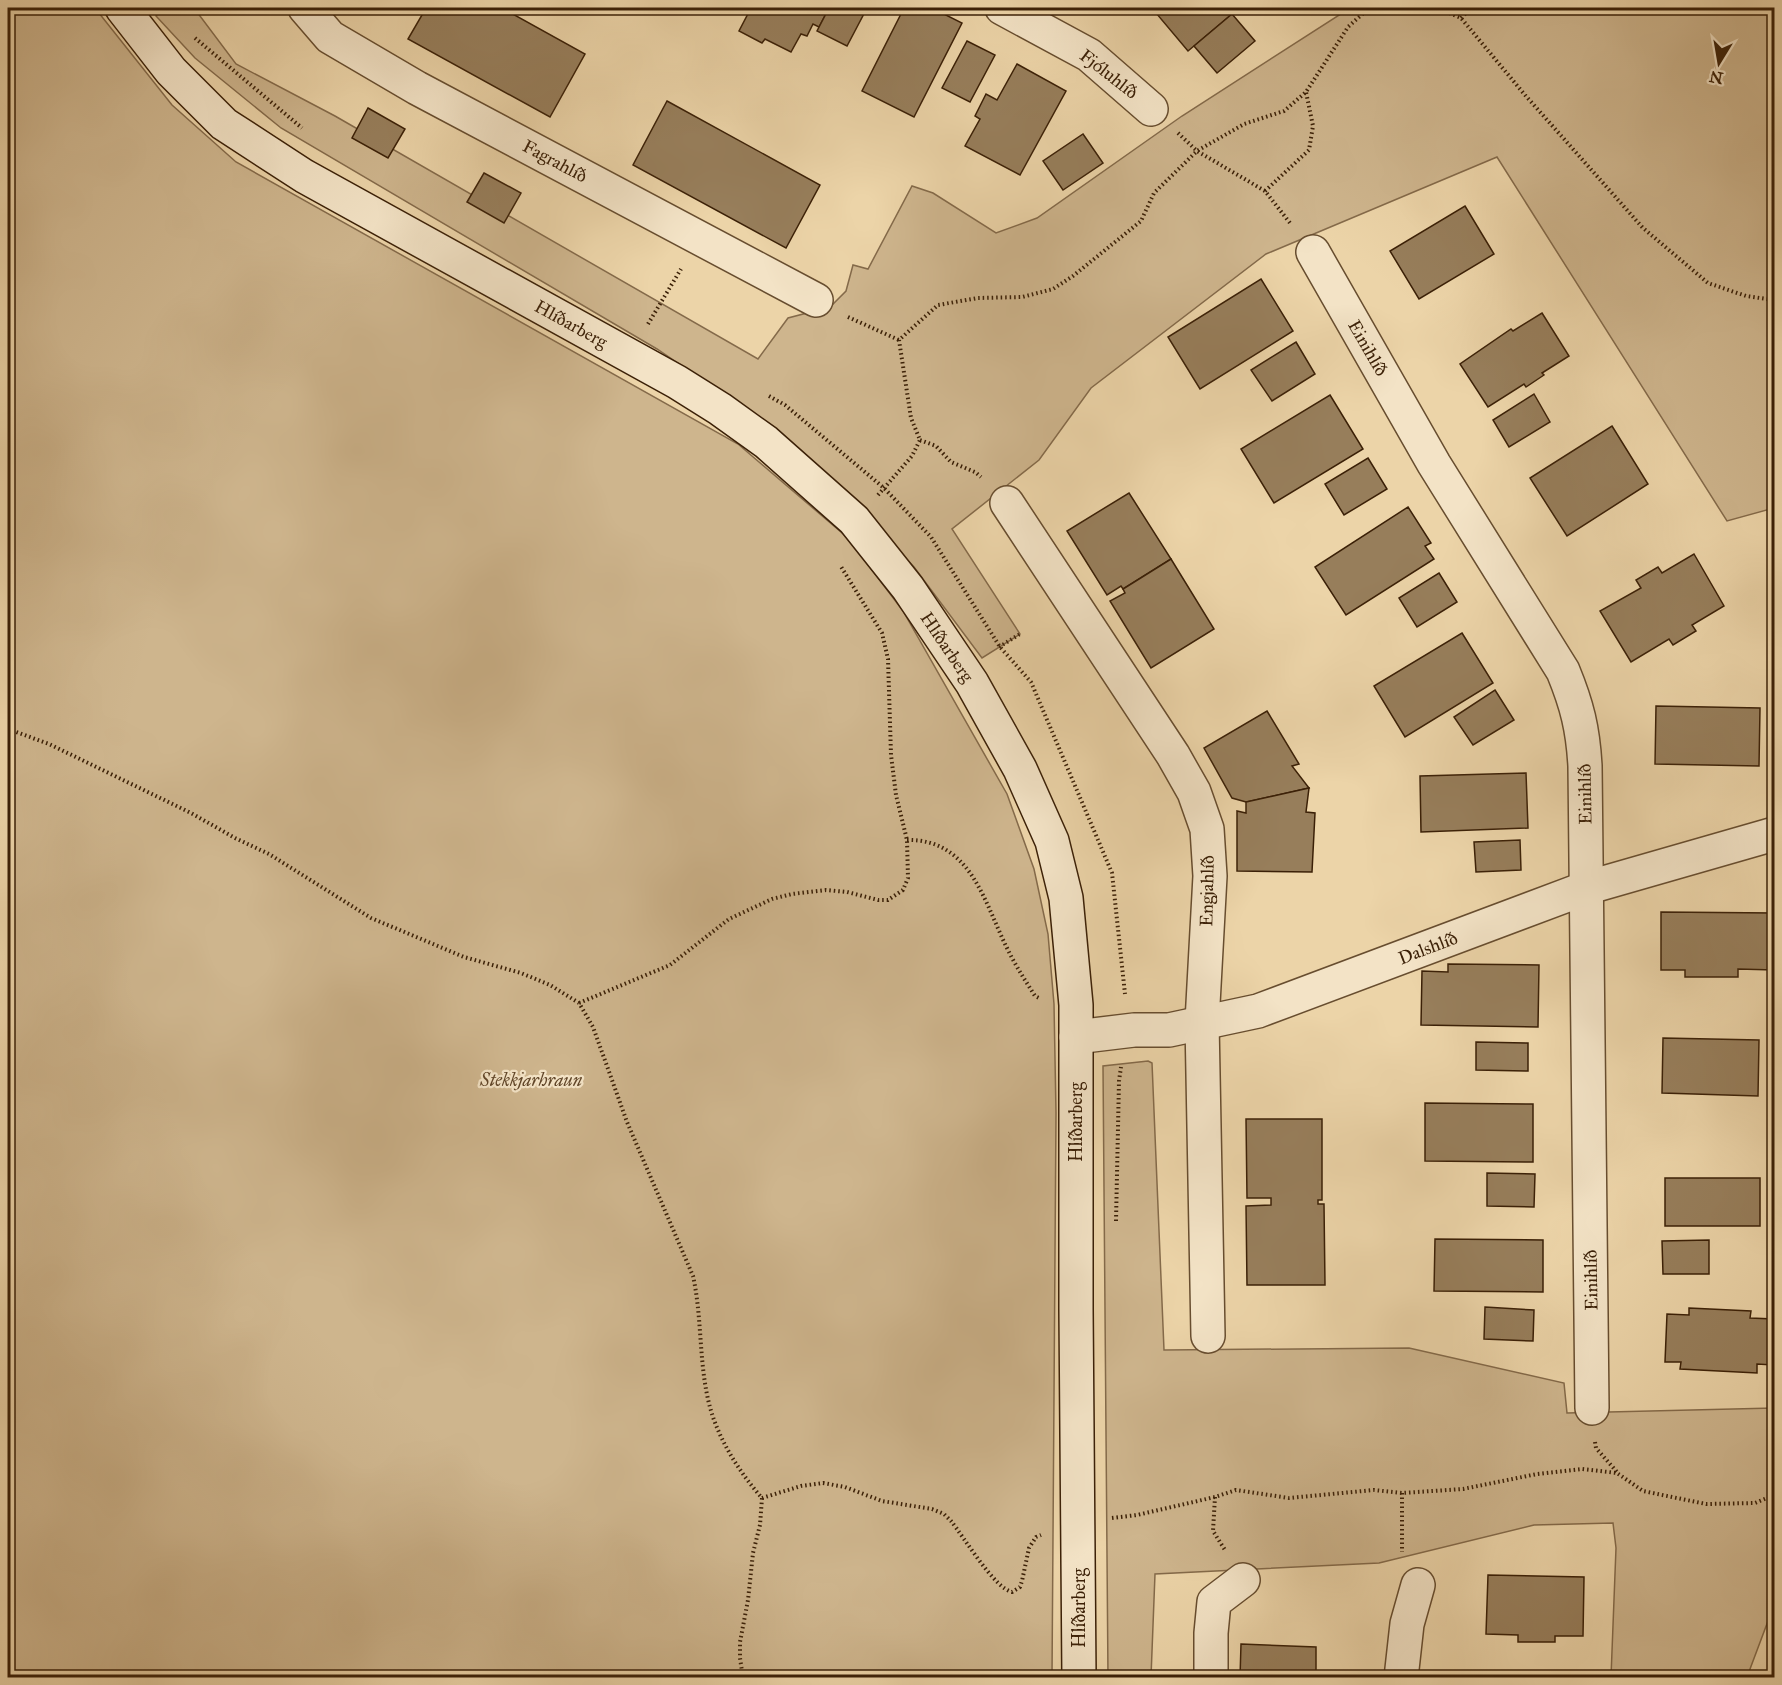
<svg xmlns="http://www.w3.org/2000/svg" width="1782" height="1685" viewBox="0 0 1782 1685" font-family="'IM FELL Great Primer',serif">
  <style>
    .green { fill: #ceb58d; stroke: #846a4a; stroke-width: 1.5 }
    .building { fill: #977e5b; stroke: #3b2007; stroke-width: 1.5 }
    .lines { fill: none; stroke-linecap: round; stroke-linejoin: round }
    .street-casing { stroke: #674d2f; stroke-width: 36 }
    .secondary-casing { stroke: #3b2007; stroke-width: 36 }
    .path { stroke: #3b2007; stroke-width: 4; stroke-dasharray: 1.5 3; stroke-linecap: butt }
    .street { stroke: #f3e3c6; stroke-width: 33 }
    .secondary { stroke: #f3e3c6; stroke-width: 33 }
    .labels { text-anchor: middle; stroke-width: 4.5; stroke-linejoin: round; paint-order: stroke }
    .street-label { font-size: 18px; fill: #3b2007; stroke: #f3e3c6 }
    .park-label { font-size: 18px; font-style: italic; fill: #604528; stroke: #f3e3c6 }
  </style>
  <rect width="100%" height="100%" fill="#ecd4a8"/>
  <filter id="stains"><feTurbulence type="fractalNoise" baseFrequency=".00333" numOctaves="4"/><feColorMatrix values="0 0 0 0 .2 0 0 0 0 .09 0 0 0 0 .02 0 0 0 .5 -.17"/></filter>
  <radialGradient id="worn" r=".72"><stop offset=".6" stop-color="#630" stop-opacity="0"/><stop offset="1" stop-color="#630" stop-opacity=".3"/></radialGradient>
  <g class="green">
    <polygon points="8,8 95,8 172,105 236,162 738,444 848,538 903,611 1007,794 1034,869 1048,934 1054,1004 1056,1113 1052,1677 8,1677"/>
    <polygon points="162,8 194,8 236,64 335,116 758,359 788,318 830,307 846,291 853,265 868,269 912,186 933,193 996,233 1037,218 1182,116 1350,8 1774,8 1774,508 1727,521 1497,157 1266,254 1091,388 1039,460 952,529 1020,634 982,658 914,567 865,515 723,394 657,349 281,128 195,58 156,16"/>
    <polygon points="1148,1061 1152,1063 1164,1350 1409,1348 1564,1383 1567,1413 1774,1408 1774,1605 1747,1677 1611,1677 1616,1548 1613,1523 1534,1525 1379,1563 1155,1574 1151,1677 1108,1677 1103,1066"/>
  </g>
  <g class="building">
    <polygon points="426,8 502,8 585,54 550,117 408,39"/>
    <polygon points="751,8 829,8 819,27 813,24 807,36 801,34 791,52 765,39 762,43 739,31"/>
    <polygon points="829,8 867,8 847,46 817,31"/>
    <polygon points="904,8 932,8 962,23 914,117 862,91"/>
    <polygon points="1163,8 1239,8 1188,51 1156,13"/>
    <polygon points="1232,14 1255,41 1217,73 1194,46"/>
    <polygon points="967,41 995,55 970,102 942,88"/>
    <polygon points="1017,64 1066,91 1020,175 965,146 980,119 975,116 986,94 997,100"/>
    <polygon points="667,101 820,185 786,248 633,165"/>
    <polygon points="368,108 405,129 388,158 352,138"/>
    <polygon points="1083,134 1103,163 1063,190 1043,161"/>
    <polygon points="484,173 521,193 504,223 467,202"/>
    <polygon points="1465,206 1494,254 1419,299 1390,251"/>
    <polygon points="1261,279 1293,331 1200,389 1168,337"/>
    <polygon points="1542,313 1569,356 1542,373 1544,375 1526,387 1524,384 1488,407 1460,364 1511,329 1513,331"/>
    <polygon points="1296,342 1315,374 1272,401 1251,370"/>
    <polygon points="1534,394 1550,422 1509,447 1493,420"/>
    <polygon points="1330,395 1363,449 1274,503 1241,449"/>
    <polygon points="1612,426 1648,484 1567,536 1530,478"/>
    <polygon points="1368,458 1387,489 1344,515 1325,484"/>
    <polygon points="1129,493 1171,559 1123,589 1121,586 1107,595 1067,531"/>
    <polygon points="1408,507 1431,543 1425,546 1434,559 1346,615 1315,567"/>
    <polygon points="1694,554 1724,606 1692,625 1696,631 1673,645 1669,639 1631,662 1600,611 1641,588 1636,580 1658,567 1662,573"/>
    <polygon points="1171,559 1214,629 1151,668 1110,601 1125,593 1123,589"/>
    <polygon points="1439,573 1457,602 1417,627 1399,598"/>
    <polygon points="1462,633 1493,683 1405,737 1374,686"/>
    <polygon points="1495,690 1514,720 1473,745 1454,717"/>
    <polygon points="1656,706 1760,708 1759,766 1655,764"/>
    <polygon points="1267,711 1299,764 1292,766 1309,788 1246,802 1232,798 1204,748"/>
    <polygon points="1526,773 1528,828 1421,832 1420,776"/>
    <polygon points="1309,788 1306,812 1315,813 1312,872 1237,871 1237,811 1246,813 1246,802"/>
    <polygon points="1520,840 1521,870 1476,872 1474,842"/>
    <polygon points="1661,912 1774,913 1774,970 1738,969 1738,977 1685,977 1685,970 1661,970"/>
    <polygon points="1448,964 1539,965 1538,1027 1421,1025 1422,971 1448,972"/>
    <polygon points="1663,1038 1759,1040 1758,1096 1662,1093"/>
    <polygon points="1476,1042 1528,1043 1528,1071 1476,1070"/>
    <polygon points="1425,1103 1533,1104 1533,1162 1425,1161"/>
    <polygon points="1246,1119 1322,1119 1322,1200 1318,1200 1318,1204 1324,1204 1325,1285 1247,1285 1246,1206 1271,1205 1271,1198 1247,1198"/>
    <polygon points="1487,1173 1535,1174 1534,1207 1487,1206"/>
    <rect x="1665" y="1178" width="95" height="48"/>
    <polygon points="1435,1239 1543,1240 1543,1292 1434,1291"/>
    <polygon points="1709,1240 1709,1274 1663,1274 1662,1241"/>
    <polygon points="1485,1307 1534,1310 1533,1341 1484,1339"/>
    <polygon points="1689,1308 1751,1311 1750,1318 1774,1319 1773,1365 1757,1364 1757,1373 1680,1369 1681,1362 1665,1362 1667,1314 1689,1315"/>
    <polygon points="1488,1575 1584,1577 1583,1636 1555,1636 1555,1642 1518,1642 1518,1635 1486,1634"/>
    <polygon points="1241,1644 1316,1647 1316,1678 1240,1678"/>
  </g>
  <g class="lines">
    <g class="street-casing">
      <g id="street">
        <polyline points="305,8 330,37 417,88 816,300"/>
        <polyline points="1002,8 1089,55 1151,109"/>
        <path d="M1313 252 1434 464 1563 671C1577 705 1583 729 1585 766L1592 1408"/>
        <polyline points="1007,503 1173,755 1194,792 1207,829 1210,876 1202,1022 1208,1336"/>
        <polyline points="1076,1037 1134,1030 1169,1030 1258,1011 1586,888 1774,834"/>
        <polyline points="1211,1678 1211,1633 1214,1602 1243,1580"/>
        <polyline points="1401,1678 1407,1624 1418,1585"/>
      </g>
    </g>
    <g class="secondary-casing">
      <polyline id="secondary" points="122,8 171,71 224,124 304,176 677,382 720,409 766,442 854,520 908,588 972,683 1020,769 1052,841 1066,898 1076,1005 1076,1309 1079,1678"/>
    </g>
    <g class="path">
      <polyline points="1437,8 1461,18 1525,95 1643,228 1708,283 1746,296 1774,300"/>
      <polyline points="1461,18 1471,8"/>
      <polyline points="195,38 302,128"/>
      <polyline points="1178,133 1197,151 1265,191 1290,223"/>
      <polyline points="1265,191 1309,150 1313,126 1306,92"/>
      <polyline points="848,317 899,340"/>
      <polyline points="648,324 681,269"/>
      <polyline points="769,396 785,405 884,488 931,537 1000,647 1031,682 1112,873 1125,994"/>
      <polyline points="920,440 936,446 951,462 975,472 981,477"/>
      <polyline points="878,495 912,456 920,440 911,418 899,340 938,305 978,298 1022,297 1053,289 1073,276 1141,221 1154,193 1197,151 1244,124 1284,111 1306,92 1348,27 1369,8"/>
      <polyline points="999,647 1020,634"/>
      <path d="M8 729 49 744 191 813 235 838 269 854 371 918 464 957 521 973 550 985 579 1003 593 1027 627 1122 693 1276C703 1321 698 1370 712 1414 722 1445 741 1474 762 1498L760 1525 753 1553 748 1600 740 1642V1658L743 1678"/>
      <path d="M907 840C971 839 984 902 1007 948 1015 965 1025 980 1035 996L1039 998"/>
      <polyline points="579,1003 670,965 729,919 772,899 792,894 826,890 847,892 878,900 888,900 903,890 908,878 907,840 896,795 891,755 888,659 882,633 840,565"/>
      <polyline points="1116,1221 1119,1081 1121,1067"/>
      <polyline points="1595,1442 1596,1448 1617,1472"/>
      <polyline points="1402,1493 1402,1552"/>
      <polyline points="1215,1497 1213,1531 1225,1550"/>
      <path d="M762 1498 801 1486 823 1483 845 1487 882 1501 932 1509 944 1514 951 1521C964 1537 994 1588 1012 1592L1020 1587 1022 1581 1029 1548 1036 1537 1041 1535"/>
      <polyline points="1112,1518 1137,1515 1215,1497 1236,1490 1289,1498 1374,1490 1402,1493 1463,1489 1537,1474 1582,1469 1617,1473 1643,1491 1706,1504 1755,1503 1774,1495"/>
    </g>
    <use href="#street" class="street"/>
    <use href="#secondary" class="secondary"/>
  </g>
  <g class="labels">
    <g class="street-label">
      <text transform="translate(1109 74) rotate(38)" y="6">Fjóluhlíð</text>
      <text transform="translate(555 161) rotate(28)" y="6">Fagrahlíð</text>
      <text transform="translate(571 324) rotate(29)" y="6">Hlíðarberg</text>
      <text transform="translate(1368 348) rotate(60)" y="6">Einihlíð</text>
      <text transform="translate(947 647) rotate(56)" y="6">Hlíðarberg</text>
      <text transform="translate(1585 794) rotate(-91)" y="6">Einihlíð</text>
      <text transform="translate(1207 891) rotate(-89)" y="6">Engjahlíð</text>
      <text transform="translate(1428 948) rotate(-21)" y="6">Dalshlíð</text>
      <text transform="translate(1076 1122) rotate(-90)" y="6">Hlíðarberg</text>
      <text transform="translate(1591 1280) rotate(-91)" y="6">Einihlíð</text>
      <text transform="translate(1079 1608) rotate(-90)" y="6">Hlíðarberg</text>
    </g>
    <g class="park-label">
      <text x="531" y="1086">Stekkjarhraun</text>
    </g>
  </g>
  <rect width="1782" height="1685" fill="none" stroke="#ecd4a8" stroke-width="30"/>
  <rect x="9" y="9" width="1764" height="1667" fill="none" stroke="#3b2007" stroke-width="3"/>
  <rect x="15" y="15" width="1752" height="1655" fill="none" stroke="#3b2007" stroke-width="1.5"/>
  <g transform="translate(1719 63) rotate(191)" stroke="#f3e3c6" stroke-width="4.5" paint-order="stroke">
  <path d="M0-4.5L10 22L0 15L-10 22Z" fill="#3b2007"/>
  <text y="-9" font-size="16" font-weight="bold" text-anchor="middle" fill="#3b2007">N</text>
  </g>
  <rect width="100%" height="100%" filter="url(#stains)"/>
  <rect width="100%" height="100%" fill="url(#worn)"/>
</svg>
